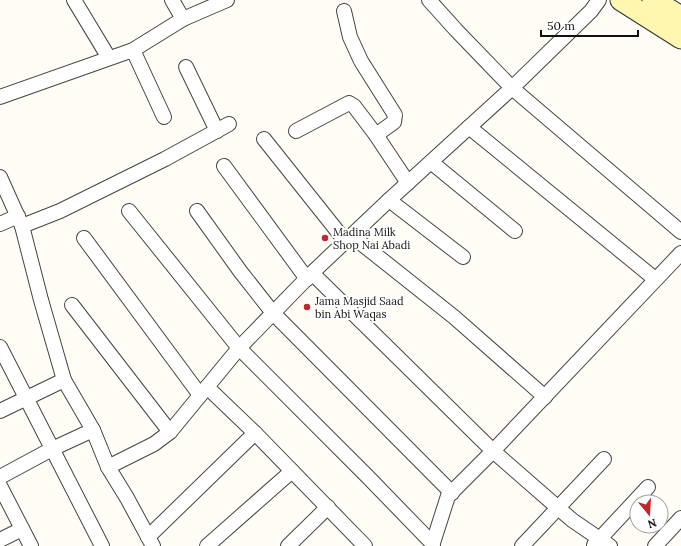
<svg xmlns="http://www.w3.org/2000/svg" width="681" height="546" viewBox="0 0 681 546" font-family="Lora,serif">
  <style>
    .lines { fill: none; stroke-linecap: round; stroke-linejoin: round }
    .minor-casing { stroke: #444; stroke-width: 16 }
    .secondary-casing { stroke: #333; stroke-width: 23 }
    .minor { stroke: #fff; stroke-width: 14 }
    .secondary { stroke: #fff6b0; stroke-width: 21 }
    .poi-dot { fill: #c4262e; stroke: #fff; stroke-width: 1.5 }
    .labels { text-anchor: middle; stroke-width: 4; stroke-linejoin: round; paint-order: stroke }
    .poi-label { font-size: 11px; fill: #111; stroke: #fff; text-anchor: start }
  </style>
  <rect width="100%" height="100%" fill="#fffdf5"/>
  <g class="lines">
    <g class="minor-casing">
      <g id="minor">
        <polyline points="74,0 109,58"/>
        <polyline points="172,0 183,19"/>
        <polyline points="429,0 456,30 512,88 681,232"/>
        <polyline points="344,11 350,37 361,61 395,115 394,122 376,135"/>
        <polyline points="133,50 164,117"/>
        <polyline points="186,67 217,131"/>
        <polyline points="0,97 133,50 183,19 227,0"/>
        <polyline points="469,127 655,279"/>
        <polyline points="296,131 349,103 354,106 376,135 408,183"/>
        <polyline points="264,139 346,242"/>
        <polyline points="431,162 515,231"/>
        <polyline points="224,166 307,279"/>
        <polyline points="0,177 22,226 41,300 64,380 93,430 108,467 127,498 153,546"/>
        <polyline points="389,200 463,257"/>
        <polyline points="129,211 239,348 367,476 433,544"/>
        <polyline points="197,211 240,271 273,313 452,493"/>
        <polyline points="0,224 18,216"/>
        <polyline points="22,226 60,211 165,159 229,124"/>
        <polyline points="352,236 454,317 545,397"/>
        <polyline points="84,238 200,395"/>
        <polyline points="312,273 493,451 572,520 610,546"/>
        <polyline points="72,305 170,432"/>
        <polyline points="0,347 102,546"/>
        <polyline points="207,387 255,433 365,546"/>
        <polyline points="0,411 64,380"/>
        <polyline points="108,467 154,444 170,432 239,348 312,273 389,200 512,88 591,11 599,0"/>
        <polyline points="0,477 52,449 93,430"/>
        <polyline points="0,486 31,546"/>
        <polyline points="148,537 255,433"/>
        <polyline points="0,540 22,529"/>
        <polyline points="594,545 648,487"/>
        <polyline points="207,546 292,471"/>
        <polyline points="288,546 328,507"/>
        <polyline points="432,546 448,496 493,451 681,253"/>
        <polyline points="522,546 604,459"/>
        <polyline points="655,546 681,518"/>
      </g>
    </g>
    <g class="secondary-casing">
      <g id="secondary">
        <polyline points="621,0 681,38"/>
        <polyline points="653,0 681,17"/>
      </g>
    </g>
    <use href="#minor" class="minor"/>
    <use href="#secondary" class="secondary"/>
  </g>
  <g class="poi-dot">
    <circle cx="325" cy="238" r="4"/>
    <circle cx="307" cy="307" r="4"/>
  </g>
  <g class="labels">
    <g class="poi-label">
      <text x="333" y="236">Madina Milk<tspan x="333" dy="13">Shop Nai Abadi</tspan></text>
      <text x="315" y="305">Jama Masjid Saad<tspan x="315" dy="13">bin Abi Waqas</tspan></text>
    </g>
  </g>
  <g transform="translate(649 514) rotate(162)"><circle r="19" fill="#ffffff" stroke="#a0a0a0"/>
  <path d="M0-3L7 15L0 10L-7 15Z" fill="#c4262e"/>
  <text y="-6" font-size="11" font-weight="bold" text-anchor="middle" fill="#111111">N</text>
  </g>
  <path d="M541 30v6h97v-6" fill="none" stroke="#111111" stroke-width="2"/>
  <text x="547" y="30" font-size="12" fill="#111111" stroke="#ffffff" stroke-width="3" paint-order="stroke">50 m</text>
</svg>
